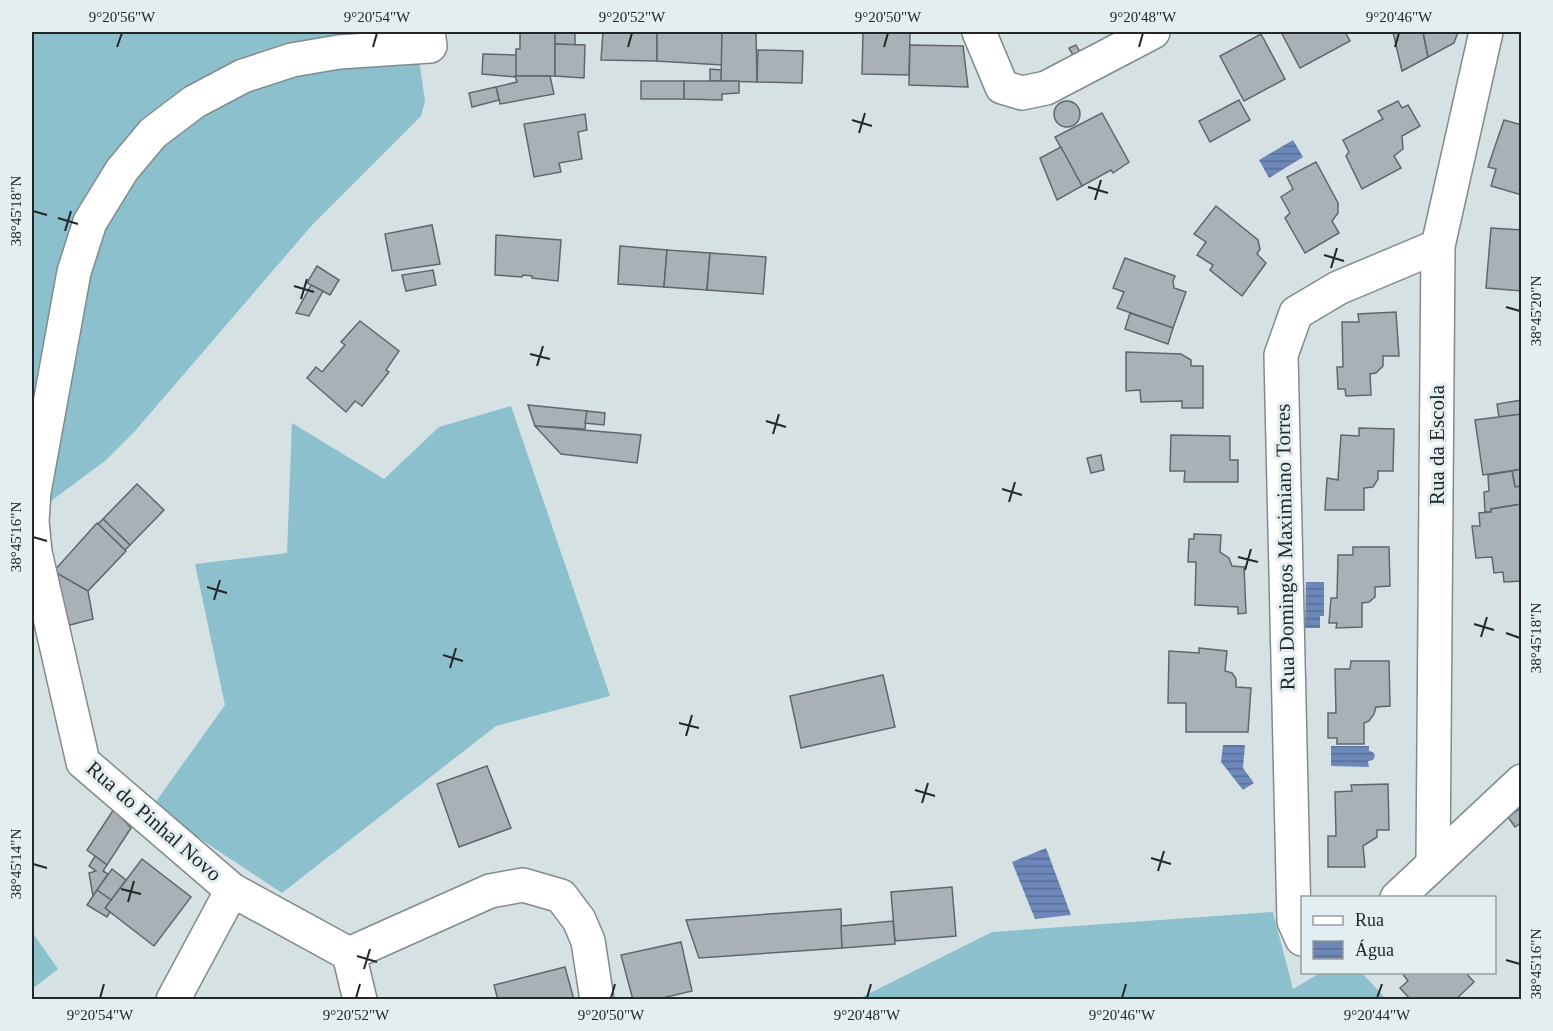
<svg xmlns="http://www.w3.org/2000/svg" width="1553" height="1031" viewBox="0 0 1553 1031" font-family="Georgia,serif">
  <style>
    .grass { fill: #8cc0cd }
    .water { fill: url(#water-rules) }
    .building { fill: #a9b1b7; stroke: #60676c; stroke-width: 1.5 }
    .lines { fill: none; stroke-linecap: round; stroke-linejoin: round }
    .street-casing { stroke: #818b8d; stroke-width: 36 }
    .street { stroke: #fff; stroke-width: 33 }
    .ticks { fill: none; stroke: #232728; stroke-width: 2 }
    .labels { text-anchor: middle; stroke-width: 6; stroke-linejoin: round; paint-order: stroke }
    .street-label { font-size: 21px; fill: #232728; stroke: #e3eef1 }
    .neatline { fill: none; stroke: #232728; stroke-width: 2 }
    .ticks-label { font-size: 15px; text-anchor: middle; fill: #232728 }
  </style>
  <defs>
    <pattern id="water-rules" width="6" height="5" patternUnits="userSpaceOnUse" patternTransform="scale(1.5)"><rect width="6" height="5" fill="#6d87b9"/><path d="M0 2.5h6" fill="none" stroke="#596e96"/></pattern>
  </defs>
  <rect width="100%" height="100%" fill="#d6e1e4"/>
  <g class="grass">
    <polygon points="32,32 415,32 425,101 421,116 313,224 135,431 105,461 32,515"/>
    <polygon points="511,406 610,696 496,726 282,893 152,807 225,705 195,564 287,553 292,423 384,479 439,427"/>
    <polygon points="1273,912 1293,989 1320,973 1362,973 1386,999 858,999 992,932"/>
    <polygon points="32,932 58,969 32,989 32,931"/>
  </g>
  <g class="water">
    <polygon points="1293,140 1303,157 1269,178 1259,160"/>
    <polygon points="1306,582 1324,582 1324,616 1320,616 1320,628 1305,628"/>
    <polygon points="1223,745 1245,745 1243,768 1254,783 1243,790 1221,762"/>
    <polygon points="1331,746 1369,746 1369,751 1373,752 1375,756 1373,760 1368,761 1369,767 1331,766"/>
    <polygon points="1046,848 1071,915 1035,919 1012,862"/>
  </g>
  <g class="building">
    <polygon points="520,32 555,32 555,76 515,76 516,49 520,49"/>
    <polygon points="555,32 575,32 575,45 555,44"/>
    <polygon points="603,32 657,32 657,61 601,60"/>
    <polygon points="657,32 722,32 722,65 657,61"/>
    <polygon points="722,32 756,32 757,82 721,81"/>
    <polygon points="863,32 910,32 909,75 862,74"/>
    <polygon points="1281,32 1345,32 1350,41 1300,68"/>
    <polygon points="1393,32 1423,32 1428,57 1402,71"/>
    <polygon points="1423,32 1458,32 1454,43 1428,57"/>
    <polygon points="1261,34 1285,79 1244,101 1220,56"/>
    <polygon points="555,44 585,45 584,78 555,76"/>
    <polygon points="910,45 963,46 968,87 909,85"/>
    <polygon points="1076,45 1080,52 1073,55 1069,48"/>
    <polygon points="758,50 803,51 802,83 757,82"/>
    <polygon points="483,54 516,55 516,77 482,74"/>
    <polygon points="710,69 721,70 721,81 710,81"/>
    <polygon points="515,76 550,76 554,94 500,104 496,87 517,82"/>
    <rect x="641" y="81" width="43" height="18"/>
    <polygon points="684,81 739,81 739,93 722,94 722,100 684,99"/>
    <polygon points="496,87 499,100 472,107 469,93"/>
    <polygon points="1239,100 1250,120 1210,142 1199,121"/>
    <polygon points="1398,101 1402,108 1408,105 1420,126 1402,136 1403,149 1394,156 1401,168 1362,189 1346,156 1349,152 1343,140 1383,119 1378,111"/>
    <circle cx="1067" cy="114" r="13"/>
    <polygon points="1102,113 1129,162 1113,173 1111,170 1082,186 1055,137"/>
    <polygon points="585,114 587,130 578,132 582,159 559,163 561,172 534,177 524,124"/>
    <polygon points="1504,120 1522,125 1522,195 1491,186 1496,169 1488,167"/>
    <polygon points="1061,147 1082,186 1057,200 1040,158"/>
    <polygon points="1316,162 1338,203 1338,213 1332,221 1339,233 1305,253 1285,218 1290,213 1281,197 1293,189 1287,177"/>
    <polygon points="1216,206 1258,240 1260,249 1257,254 1266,263 1242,296 1210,270 1213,265 1197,255 1206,242 1194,234"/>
    <polygon points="432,225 440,264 392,271 385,234"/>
    <polygon points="1491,228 1522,230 1522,291 1486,288"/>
    <polygon points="496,235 561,240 558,281 532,278 532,276 523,275 522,277 495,275"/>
    <polygon points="620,246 667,250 664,287 618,284"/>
    <polygon points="667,250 710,253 707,290 664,287"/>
    <polygon points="710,253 766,257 763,294 707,290"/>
    <polygon points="1125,258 1175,276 1173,281 1174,288 1186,292 1173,328 1117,308 1124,292 1113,288"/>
    <polygon points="317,266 339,280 330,295 307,283"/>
    <polygon points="433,270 436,285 406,291 402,275"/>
    <polygon points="311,285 323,291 309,316 296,313"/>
    <polygon points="1396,312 1399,356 1383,356 1383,366 1376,373 1370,374 1371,395 1346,396 1345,389 1338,389 1337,367 1343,367 1342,322 1359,322 1358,314"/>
    <polygon points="1130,313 1173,328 1168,344 1125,329"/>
    <polygon points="360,321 399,351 386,370 389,372 362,406 355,401 346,412 307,378 316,367 322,372 345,345 341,342"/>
    <polygon points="1126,352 1181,354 1191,360 1191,366 1203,366 1203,408 1182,408 1182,401 1141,402 1140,390 1126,391"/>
    <polygon points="1522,400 1522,414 1499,417 1497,404"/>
    <polygon points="528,405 587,411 585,429 535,426"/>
    <polygon points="587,411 605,413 604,425 585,423"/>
    <polygon points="1522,414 1522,469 1483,475 1475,420"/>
    <polygon points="535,426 641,435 637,463 561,454"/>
    <polygon points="1359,428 1394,429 1393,471 1378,471 1378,479 1373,487 1364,488 1364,510 1325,510 1327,478 1338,480 1341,435 1359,436"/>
    <polygon points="1171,435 1230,436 1230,460 1238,460 1238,482 1184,482 1185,471 1170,471"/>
    <polygon points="1101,455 1104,470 1091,473 1087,458"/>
    <polygon points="1522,469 1522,486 1515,487 1512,471"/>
    <polygon points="1512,471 1515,487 1522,486 1522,504 1491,509 1491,512 1485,512 1484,492 1489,491 1488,475"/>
    <polygon points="137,484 164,510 130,545 103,519"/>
    <polygon points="1522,504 1522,581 1504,582 1503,572 1494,573 1492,557 1476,558 1472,526 1480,526 1479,513 1491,512 1491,509"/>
    <polygon points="103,519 130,545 125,550 98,524"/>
    <polygon points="97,523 126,551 88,591 53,572"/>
    <polygon points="1194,534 1221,535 1220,552 1229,558 1232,566 1244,567 1246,613 1238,614 1238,607 1195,605 1196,562 1188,562 1189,539 1194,539"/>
    <polygon points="1353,547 1389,547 1390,586 1375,587 1375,597 1369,602 1362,603 1362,627 1336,628 1337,623 1329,623 1331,598 1337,598 1338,555 1353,555"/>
    <polygon points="55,572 88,591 93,619 66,626"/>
    <polygon points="1199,648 1227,651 1225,671 1232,673 1236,679 1236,687 1251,688 1248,732 1186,732 1186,703 1168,703 1169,651 1199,653"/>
    <polygon points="1351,661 1389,661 1390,706 1376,707 1374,714 1369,721 1364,723 1364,744 1337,744 1337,738 1328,738 1328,713 1336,713 1335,669 1350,669"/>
    <polygon points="883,675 895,727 801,748 790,696"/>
    <polygon points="487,766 511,828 459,847 437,784"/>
    <polygon points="1388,784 1389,830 1377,830 1377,837 1363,846 1365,867 1328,867 1328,836 1336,836 1335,792 1352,791 1351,785"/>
    <polygon points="1522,807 1522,822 1515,827 1508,817"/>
    <polygon points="114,809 131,828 107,865 87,850"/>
    <polygon points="95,856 107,865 103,871 108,874 93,896 89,873 96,871 89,866"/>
    <polygon points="142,859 191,897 154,946 105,908"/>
    <polygon points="112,869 126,880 111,900 97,890"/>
    <polygon points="952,887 956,936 895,941 891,892"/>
    <polygon points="97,890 111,900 105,908 110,912 107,917 87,905"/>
    <polygon points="841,909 842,948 699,958 686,920"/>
    <polygon points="893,921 895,944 842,948 841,926"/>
    <polygon points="681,942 692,991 654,1000 633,1000 621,955"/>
    <polygon points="565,967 574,1000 498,1000 494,985"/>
    <polygon points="1401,972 1465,972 1474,982 1455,1000 1411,1000 1400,988 1408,981"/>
  </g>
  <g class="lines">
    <g class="street-casing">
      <g id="street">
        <polyline points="979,32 1002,87 1022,93 1046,88 1153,32"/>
        <polyline points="1433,863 1438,246 1486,32"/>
        <polyline points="1397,898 1522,781"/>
        <polyline points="1302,939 1294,921 1281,355 1296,313 1338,288 1438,246"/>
        <polyline points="349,954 232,890 83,762 35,552 32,521 34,492 74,272 90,222 122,170 153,133 194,102 243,76 292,60 339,52 430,46 428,32"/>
        <polyline points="349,954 490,891 523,885 561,896 579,920 588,941 597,1000"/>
        <polyline points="349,954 360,1000"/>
        <polyline points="173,1000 232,890"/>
      </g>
    </g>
    <use href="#street" class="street"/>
  </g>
  <path class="ticks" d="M117 47 122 33M373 47 377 33M628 47 632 33M884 47 888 33M1139 47 1143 33M1395 47 1399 33M852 120 872 126M859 133 865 113M1088 187 1108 193M1095 200 1101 180M33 211 47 215M58 218 78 224M65 231 71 211M1324 255 1344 261M1331 268 1337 248M294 286 314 292M301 299 307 279M1506 307 1520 311M530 354 550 359M537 366 543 346M766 421 786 427M773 434 779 414M1002 489 1022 495M1009 502 1015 482M33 537 47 541M1238 557 1258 562M1245 570 1251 549M207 587 227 593M214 600 220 580M1474 624 1494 630M1506 633 1520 638M1481 637 1487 617M443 655 463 661M450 668 456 648M679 723 699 728M686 736 692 715M915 790 935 796M922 803 928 783M1151 858 1171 864M33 864 47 868M1158 871 1164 851M121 889 141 894M128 902 134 881M357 956 377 962M1506 960 1520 964M364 969 370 949M100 998 104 984M356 998 360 984M611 998 615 984M867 998 871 984M1122 998 1126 984M1377 998 1382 984"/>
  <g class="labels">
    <g class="street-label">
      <text transform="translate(1437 445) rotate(-90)" y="7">Rua da Escola</text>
      <text transform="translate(1285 547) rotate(-91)" y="7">Rua Domingos Maximiano Torres</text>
      <text transform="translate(154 821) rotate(41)" y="7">Rua do Pinhal Novo</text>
    </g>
  </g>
  <rect width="1553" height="1031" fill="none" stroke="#e3eef1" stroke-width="66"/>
  <rect x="1301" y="896" width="195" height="78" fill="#e3eef1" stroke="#969ea1" stroke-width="1.5"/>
  <rect x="1313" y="916" width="30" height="9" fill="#ffffff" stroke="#969ea1" stroke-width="1.5"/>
  <text x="1355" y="926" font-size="18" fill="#232728">Rua</text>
  <rect x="1313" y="941" width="30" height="18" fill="url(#water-rules)" stroke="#969ea1" stroke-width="1.5"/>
  <text x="1355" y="956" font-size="18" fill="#232728">Água</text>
  <rect x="33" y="33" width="1487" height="965" class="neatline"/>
  <g class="ticks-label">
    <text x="122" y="22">9°20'56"W</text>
    <text x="377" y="22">9°20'54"W</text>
    <text x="632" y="22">9°20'52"W</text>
    <text x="888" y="22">9°20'50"W</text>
    <text x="1143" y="22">9°20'48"W</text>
    <text x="1399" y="22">9°20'46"W</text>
    <text transform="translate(16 211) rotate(-90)" y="5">38°45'18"N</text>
    <text transform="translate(1536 311) rotate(-90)" y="5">38°45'20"N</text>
    <text transform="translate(16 537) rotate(-90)" y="5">38°45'16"N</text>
    <text transform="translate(1536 638) rotate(-90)" y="5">38°45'18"N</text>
    <text transform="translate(16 864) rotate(-90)" y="5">38°45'14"N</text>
    <text transform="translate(1536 964) rotate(-90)" y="5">38°45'16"N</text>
    <text x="100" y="1020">9°20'54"W</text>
    <text x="356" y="1020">9°20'52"W</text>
    <text x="611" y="1020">9°20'50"W</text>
    <text x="867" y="1020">9°20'48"W</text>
    <text x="1122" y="1020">9°20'46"W</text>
    <text x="1377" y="1020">9°20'44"W</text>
  </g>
</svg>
